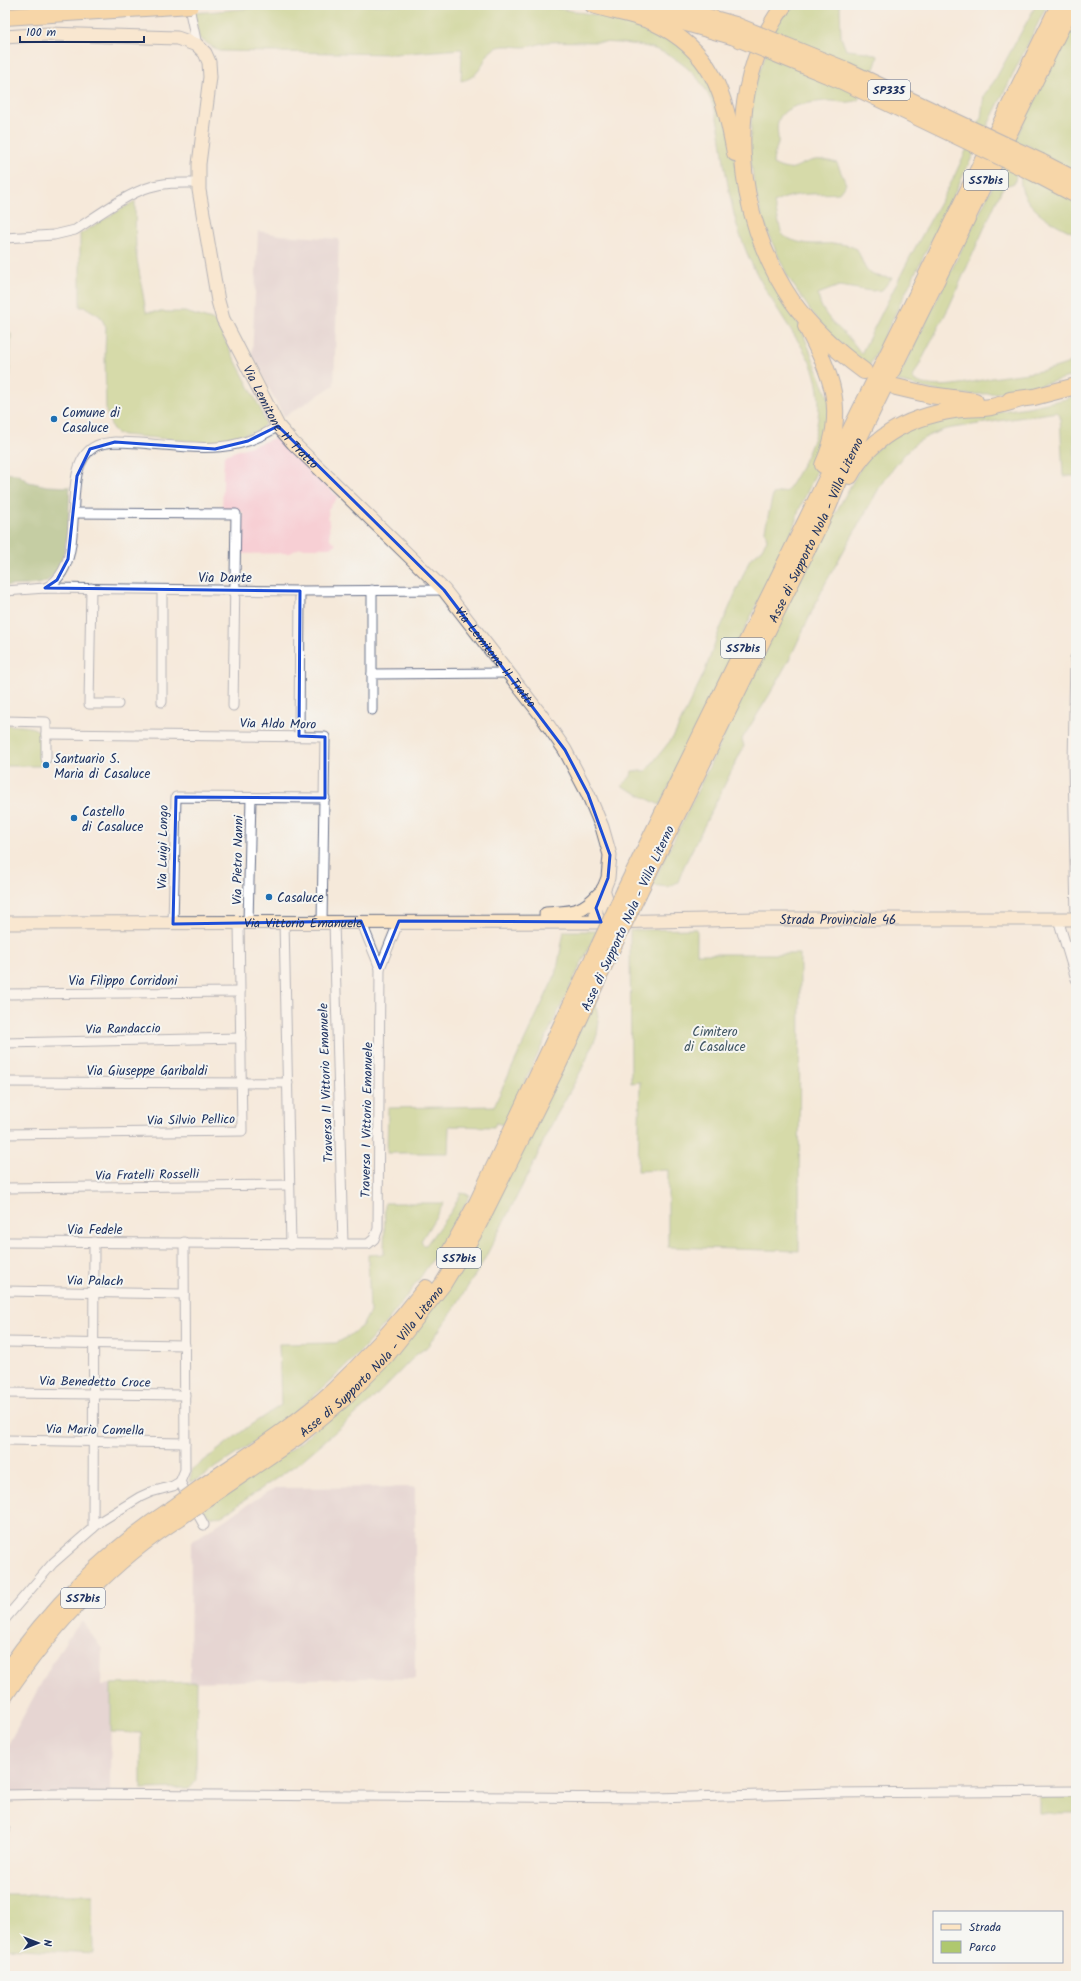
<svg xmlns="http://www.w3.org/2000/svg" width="1081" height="1981" viewBox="0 0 1081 1981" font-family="Kalam,sans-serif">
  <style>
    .built { fill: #f7cfd4 }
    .industrial { fill: #d2bdc8 }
    .green { fill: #afc86e; stroke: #657c66 }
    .forest { fill: #8bac61; stroke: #536e60 }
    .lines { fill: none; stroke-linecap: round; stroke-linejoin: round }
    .street-casing { stroke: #677089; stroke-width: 11 }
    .secondary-casing { stroke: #677089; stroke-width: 15 }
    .highway-casing { stroke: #677089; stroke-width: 18 }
    .street { stroke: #fff; stroke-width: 9 }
    .secondary { stroke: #fce5c4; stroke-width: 13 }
    .highway { stroke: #f8bf6c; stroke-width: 16 }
    .highway-bridge-casing { stroke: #677089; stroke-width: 18; stroke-linecap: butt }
    .highway-bridge { stroke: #f8bf6c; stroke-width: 16 }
    .marked { fill: none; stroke: #1d4ed8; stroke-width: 3; stroke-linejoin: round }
    .poi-dot { fill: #1f6fb2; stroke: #f6f6f2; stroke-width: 1.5 }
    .labels { text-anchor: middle; stroke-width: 4; stroke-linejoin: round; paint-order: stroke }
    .shield { fill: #f6f6f2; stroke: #5d6b8a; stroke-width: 1 }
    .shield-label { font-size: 12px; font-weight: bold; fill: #1b2f5e }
    .poi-label { font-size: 13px; fill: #1b2f5e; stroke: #f6f6f2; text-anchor: start }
    .street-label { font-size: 13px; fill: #1b2f5e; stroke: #f6f6f2 }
    .park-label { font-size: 13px; fill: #405562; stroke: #f6f6f2 }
  </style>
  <rect width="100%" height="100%" fill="#f6f6f2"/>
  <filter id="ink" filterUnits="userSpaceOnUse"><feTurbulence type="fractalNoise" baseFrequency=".025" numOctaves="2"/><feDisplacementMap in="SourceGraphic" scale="8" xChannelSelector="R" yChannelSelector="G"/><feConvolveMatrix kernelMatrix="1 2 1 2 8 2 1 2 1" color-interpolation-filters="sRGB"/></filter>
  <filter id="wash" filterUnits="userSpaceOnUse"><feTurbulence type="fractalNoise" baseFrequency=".012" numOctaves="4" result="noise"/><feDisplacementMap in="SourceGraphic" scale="16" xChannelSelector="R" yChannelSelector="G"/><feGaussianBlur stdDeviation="0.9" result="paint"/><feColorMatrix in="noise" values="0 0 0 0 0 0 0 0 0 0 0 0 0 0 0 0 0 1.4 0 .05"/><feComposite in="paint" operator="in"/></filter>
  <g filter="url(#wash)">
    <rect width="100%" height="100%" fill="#f5e9da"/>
    <polygon class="built" points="272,439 278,439 338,497 328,509 330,539 336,544 330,548 300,548 290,553 242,554 243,512 222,511 224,455"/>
    <g class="industrial">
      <polygon points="258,231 280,235 339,239 334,385 284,417 252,356"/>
      <polygon points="415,1487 415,1679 363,1678 190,1682 191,1542 267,1492 276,1488"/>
      <polygon points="82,1621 102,1649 101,1685 111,1684 110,1801 7,1800 8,1829 5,1851 5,1750 50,1667 67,1639"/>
    </g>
    <g class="green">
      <path d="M290 5H537L614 18 643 26 663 33 699 61 728 125 744 206 770 275 801 328 831 404 818 468 799 510 793 529 660 805 622 786 631 776 632 771H646L674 736 705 671 718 634 750 559 760 551 767 540 765 530 773 494 787 491C806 461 823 429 818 391 815 365 803 349 789 327 772 300 754 274 743 243 733 218 729 190 724 163 721 140 719 115 708 94 697 73 677 57 655 49 636 43 618 43 598 42 582 42 565 41 548 42 540 43 532 47 524 47 515 47 504 44 496 48 481 54 486 76 461 81L462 49 395 54 219 51 199 38 194 13Z"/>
      <path d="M790 5H840L841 37 846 50 867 52 878 56C875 71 865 86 858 100 844 105 839 100 825 101 810 103 783 104 778 122 776 129 779 137 778 143 776 151 773 156 773 164 794 175 795 164 815 160 821 159 830 161 837 163L846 184 839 193C816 195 795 191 774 203L782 235C812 253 831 236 857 249 868 273 863 275 892 278L882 290 871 291 839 286 818 294C821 321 849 332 861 354L910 257 952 181 981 118 984 95 995 80 1036 5H1047L869 367 833 337 810 310 788 277 771 240 760 211 754 184 750 155 752 94 775 27Z"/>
      <path d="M1076 16V234C1053 224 1016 205 1021 174 1022 164 1027 156 1031 147L1024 143 1017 164 1015 183 1004 186 1001 191 949 307 913 377 914 380C933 392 972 382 992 378 1021 373 1049 373 1076 360V375C1036 387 984 400 942 392 927 389 912 385 897 381Z"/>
      <polygon points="135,201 136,253 146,312 185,312 215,321 261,410 265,424 260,430 214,443 123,435 116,433 113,430 106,412 105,353 106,327 100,316 85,307 80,307 80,234"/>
      <polygon points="5,333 11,334 10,376 5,376"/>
      <polygon points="1076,395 1076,405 1074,410 1075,476 1063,476 1060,415 1057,412 946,429 930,435 916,443 903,456 882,483 825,584 790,658 770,694 742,739 744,746 684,866 678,882 668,887 652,885 806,566 860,469 874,451 914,424 1028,407 1066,399"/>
      <path d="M5 725C46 727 42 727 40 766H5Z"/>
      <polygon points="697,929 697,954 800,954 799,1251 668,1247 668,1170 638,1171 640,1082 631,1083 630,930"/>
      <polygon points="564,931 597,931 504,1125 496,1123 494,1127 449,1126 448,1153 387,1153 388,1108 494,1106 554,978 558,964"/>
      <path d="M595 1002 599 1021 597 1035 583 1067 548 1131 535 1161 482 1264 450 1315 427 1347 417 1354 370 1402 300 1462 222 1516C213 1518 209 1516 203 1510L301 1442 407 1341Z"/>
      <path d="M461 1193 470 1195C431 1270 380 1339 315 1395 279 1427 238 1453 197 1480L189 1482 192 1470 249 1426 281 1405 279 1344 336 1343 346 1338 362 1326 370 1312 368 1255 384 1254 385 1203H444L421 1241 423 1245H426L452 1210Z"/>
      <polygon points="197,1682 196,1780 188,1788 141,1789 141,1733 111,1732 111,1684"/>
      <polygon points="1076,1796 1076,1813 1039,1813 1039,1797"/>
      <polygon points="5,1895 92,1895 93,1953 5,1948"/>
    </g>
    <path class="forest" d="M5 473 17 474 29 482 47 486 70 487C68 510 71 576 42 583 31 586 17 585 5 586Z"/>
  </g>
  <g filter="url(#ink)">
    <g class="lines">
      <g class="street-casing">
        <g id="street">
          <polyline points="190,12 197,45"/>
          <path d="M5 238 54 235 75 230C95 217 128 193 150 187 166 182 183 183 200 183"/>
          <polyline points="73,513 236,514 233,706"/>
          <path d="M45 588C94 564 55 470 94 447 100 443 108 443 115 442 173 442 225 462 278 426"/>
          <polyline points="91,588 89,704 118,704"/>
          <polyline points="162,590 162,702"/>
          <polyline points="5,591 45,588 300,591 444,590"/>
          <polyline points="1075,658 1073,763 1076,919"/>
          <polyline points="372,674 509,673"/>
          <polyline points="372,710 372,590"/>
          <polyline points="5,721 46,722 46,759"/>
          <polyline points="46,734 325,737 322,922"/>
          <polyline points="299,736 300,591"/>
          <polyline points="1058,919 1076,979"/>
          <polyline points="334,921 343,1244"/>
          <polyline points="248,922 251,798"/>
          <polyline points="284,922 291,1245"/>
          <polyline points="173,924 176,797 325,798"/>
          <polyline points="380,968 399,921"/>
          <polyline points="5,994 240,992"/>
          <polyline points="5,1043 241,1038"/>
          <polyline points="5,1082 288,1083"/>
          <polyline points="5,1134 242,1131 239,922"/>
          <polyline points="5,1188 289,1185"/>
          <polyline points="5,1242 343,1244 368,1244 374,1239 378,1229 380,968 361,921"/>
          <polyline points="184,1242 185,1470 180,1482 204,1525"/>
          <polyline points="5,1291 184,1294"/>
          <polyline points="5,1342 185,1345"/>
          <polyline points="5,1393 185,1395"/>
          <polyline points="5,1440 185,1443"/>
          <polyline points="93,1528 94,1242"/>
          <polyline points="5,1619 53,1563 101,1521 140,1497 151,1492 173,1486 180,1482"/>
          <polyline points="5,1795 58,1794 656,1798 832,1793 1076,1791"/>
          <polyline points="5,1830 5,1831"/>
        </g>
      </g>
      <g class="secondary-casing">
        <g id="secondary">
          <path id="s1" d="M5 37 48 34 177 38 197 45 205 53 209 62 210 77 199 164V190L218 301 223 319 278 426 293 443 444 590 541 715 565 750 588 794 602 827 610 855 608 878 596 908V915L601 922"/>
          <polyline points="603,889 610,911 622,917"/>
          <path d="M546 914C571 912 581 914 599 894"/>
          <path id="s2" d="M5 923 601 922 758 919H1076"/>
        </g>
      </g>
      <g class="highway-casing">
        <g id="highway">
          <path d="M593 5C612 11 635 14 653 22 713 50 724 93 735 153"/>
          <polyline points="666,5 735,25"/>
          <path d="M784 5C721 91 734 216 792 301 811 328 838 352 864 371"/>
          <polyline points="5,6 21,5"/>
          <polyline points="644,11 732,36"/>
          <polyline points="1041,162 1076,180"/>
          <polyline points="1036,174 1076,195"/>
          <path d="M806 326C831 374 848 411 823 465"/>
          <polyline points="896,387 930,395 975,401"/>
          <polyline points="1010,400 1034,397 1076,386"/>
          <path d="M850 476C871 436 911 417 954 410 966 408 979 409 991 407 1001 405 1011 402 1021 399"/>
          <polyline points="625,890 1059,5"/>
          <path id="s3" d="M639 892 828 507 844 469 873 409 1072 5"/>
          <polyline points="448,1255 477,1203 599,946"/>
          <path d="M202 1487C247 1456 294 1427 334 1390 368 1358 398 1324 426 1288"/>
          <path id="s4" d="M209 1497 297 1437 343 1399 386 1356 443 1284 475 1231 559 1063 614 944"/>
          <path d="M5 1674C49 1610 107 1551 172 1509"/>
          <path d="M5 1695C51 1627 108 1563 179 1518"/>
        </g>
      </g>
      <use href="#street" class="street"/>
      <use href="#secondary" class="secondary"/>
      <use href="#highway" class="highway"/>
      <g class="highway-bridge-casing">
        <g id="highway-bridge">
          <polyline points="5,17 191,5"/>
          <polyline points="735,25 846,70 1041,162"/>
          <polyline points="732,36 842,81 1036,174"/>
          <polyline points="614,944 639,892"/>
          <polyline points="599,946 625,890"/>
          <polyline points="172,1509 202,1487"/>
          <polyline points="179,1518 209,1497"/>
        </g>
      </g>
      <use href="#highway-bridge" class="highway-bridge"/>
    </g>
  </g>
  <path d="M0 0H1081V1981H0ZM278 426 444 590 565 750 588 794 610 855 608 878 596 908 601 922 399 921 380 968 361 921 173 924 176 797 325 798V737L299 736 300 591 45 588 57 580 68 559 77 476 90 449 115 442 215 449 248 441Z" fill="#f5e9da" fill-opacity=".55" fill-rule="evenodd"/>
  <path class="marked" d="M278 426 444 590 565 750 588 794 610 855 608 878 596 908 601 922 399 921 380 968 361 921 173 924 176 797 325 798V737L299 736 300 591 45 588 57 580 68 559 77 476 90 449 115 442 215 449 248 441Z"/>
  <g class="poi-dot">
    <circle cx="54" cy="419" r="4"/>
    <circle cx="46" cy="765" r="4"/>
    <circle cx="74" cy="818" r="4"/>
    <circle cx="269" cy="897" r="4"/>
  </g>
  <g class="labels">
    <g class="shield">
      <rect x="868" y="80" width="42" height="20" rx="3"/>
      <rect x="964" y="170" width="44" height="20" rx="3"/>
      <rect x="721" y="638" width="44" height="20" rx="3"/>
      <rect x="437" y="1248" width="44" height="20" rx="3"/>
      <rect x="61" y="1588" width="44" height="20" rx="3"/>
    </g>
    <g class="shield-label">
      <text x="889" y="94">SP335</text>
      <text x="986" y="184">SS7bis</text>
      <text x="743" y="652">SS7bis</text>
      <text x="459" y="1262">SS7bis</text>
      <text x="83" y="1602">SS7bis</text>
    </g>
    <g class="poi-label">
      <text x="62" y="417">Comune di<tspan x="62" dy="15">Casaluce</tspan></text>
      <text x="54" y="763">Santuario S.<tspan x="54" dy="15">Maria di Casaluce</tspan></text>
      <text x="82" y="816">Castello<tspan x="82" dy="15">di Casaluce</tspan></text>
      <text x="277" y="902">Casaluce</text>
    </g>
    <g class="street-label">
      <text dy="5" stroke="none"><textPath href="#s1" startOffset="589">Via Lemitone II Tratto</textPath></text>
      <text dy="5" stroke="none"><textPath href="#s3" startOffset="403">Asse di Supporto Nola - Villa Literno</textPath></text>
      <text x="225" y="582">Via Dante</text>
      <text dy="5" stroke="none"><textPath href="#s1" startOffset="913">Via Lemitone II Tratto</textPath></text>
      <text transform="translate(278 723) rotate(1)" y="5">Via Aldo Moro</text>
      <text transform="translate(162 847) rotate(-89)" y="5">Via Luigi Longo</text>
      <text transform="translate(237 860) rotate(-89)" y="5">Via Pietro Nanni</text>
      <text transform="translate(627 918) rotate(-65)" y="5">Asse di Supporto Nola - Villa Literno</text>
      <text dy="5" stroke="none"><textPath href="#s2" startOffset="833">Strada Provinciale 46</textPath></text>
      <text dy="5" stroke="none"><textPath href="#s2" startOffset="298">Via Vittorio Emanuele</textPath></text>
      <text x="123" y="985">Via Filippo Corridoni</text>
      <text transform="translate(123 1028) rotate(-1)" y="5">Via Randaccio</text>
      <text x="147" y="1075">Via Giuseppe Garibaldi</text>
      <text transform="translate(325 1083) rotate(-92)" y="5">Traversa II Vittorio Emanuele</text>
      <text transform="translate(191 1119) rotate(-1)" y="5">Via Silvio Pellico</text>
      <text transform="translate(366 1120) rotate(-89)" y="5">Traversa I Vittorio Emanuele</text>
      <text transform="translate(147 1174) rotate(-1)" y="5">Via Fratelli Rosselli</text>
      <text x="95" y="1234">Via Fedele</text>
      <text transform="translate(95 1280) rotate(1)" y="5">Via Palach</text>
      <text dy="5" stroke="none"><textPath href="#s4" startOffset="213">Asse di Supporto Nola - Villa Literno</textPath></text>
      <text transform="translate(95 1381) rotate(1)" y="5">Via Benedetto Croce</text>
      <text transform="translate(95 1429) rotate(1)" y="5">Via Mario Comella</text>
    </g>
    <g class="park-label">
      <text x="715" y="1036">Cimitero<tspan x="715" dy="15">di Casaluce</tspan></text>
    </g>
  </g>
  <rect width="1081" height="1981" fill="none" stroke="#f6f6f2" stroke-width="20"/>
  <rect x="933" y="1911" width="130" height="52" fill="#f6f6f2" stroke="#9ea6b7"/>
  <rect x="941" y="1924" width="20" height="6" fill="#fce5c4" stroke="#9ea6b7"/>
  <text x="969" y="1931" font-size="12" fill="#1b2f5e">Strada</text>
  <rect x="941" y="1941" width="20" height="12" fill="#afc86e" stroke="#9ea6b7"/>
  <text x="969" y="1951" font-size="12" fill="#1b2f5e">Parco</text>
  <g transform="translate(38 1943) rotate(90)" stroke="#f6f6f2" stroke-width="3" paint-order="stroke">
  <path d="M0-3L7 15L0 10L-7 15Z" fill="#1b2f5e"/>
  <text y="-6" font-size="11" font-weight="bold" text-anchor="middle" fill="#1b2f5e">N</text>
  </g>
  <path d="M20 36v6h124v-6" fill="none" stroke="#1b2f5e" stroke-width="2"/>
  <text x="26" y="36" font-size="12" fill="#1b2f5e" stroke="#f6f6f2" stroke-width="3" paint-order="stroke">100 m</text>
</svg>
